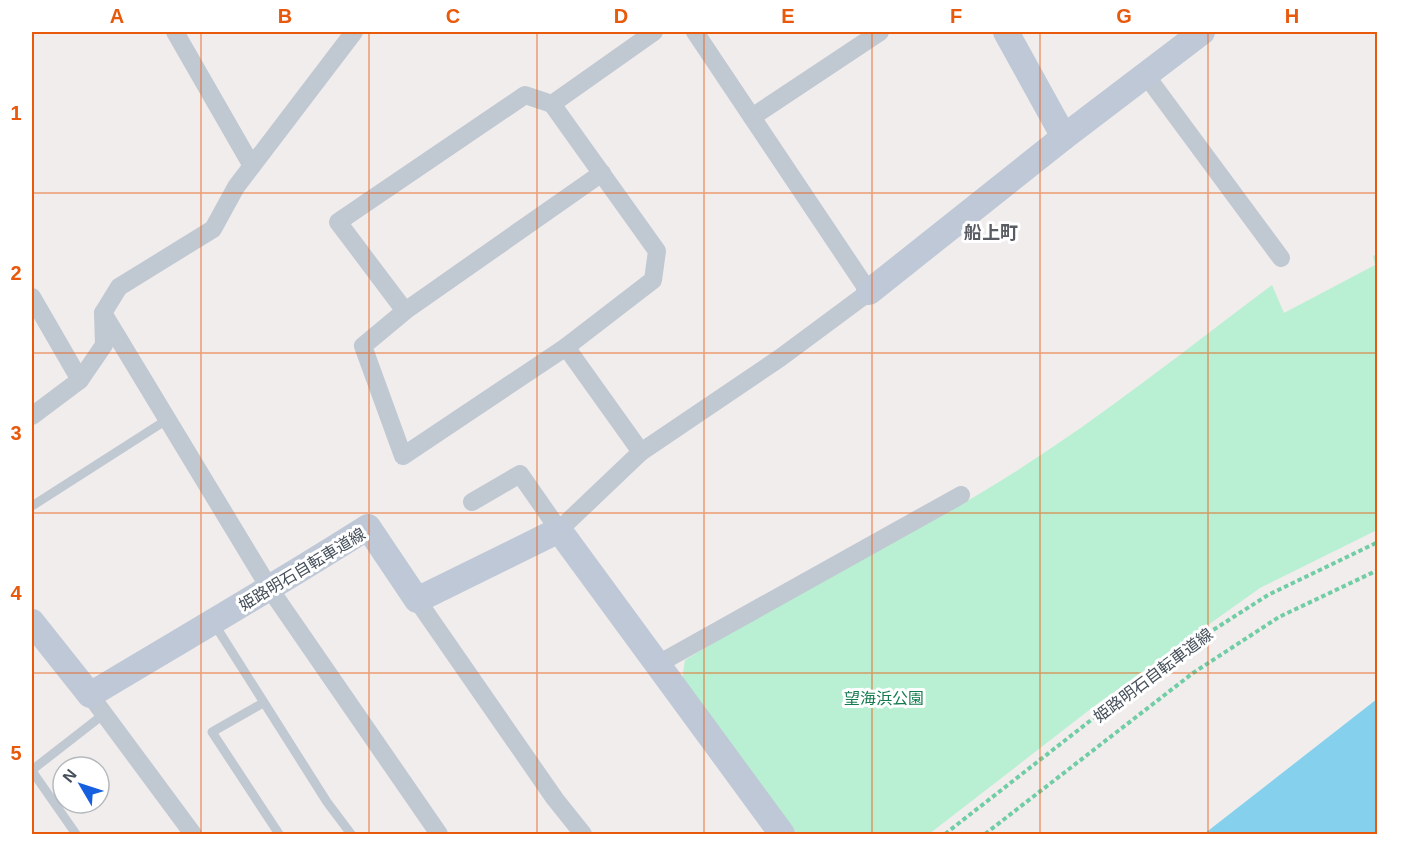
<svg xmlns="http://www.w3.org/2000/svg" width="1409" height="866" viewBox="0 0 1409 866" font-family="Arial,'Noto Sans JP',sans-serif">
  <style>
    .green { fill: #b9efd2 }
    .water { fill: #85d0ed }
    .lines { fill: none; stroke-linecap: round; stroke-linejoin: round }
    .path { stroke: #71cda6; stroke-width: 4; stroke-dasharray: 4.5 3; stroke-linecap: butt }
    .lane { stroke: #c0c8d2; stroke-width: 9 }
    .street { stroke: #c0c8d2; stroke-width: 18 }
    .secondary { stroke: #bfc8d6; stroke-width: 26 }
    .grid { fill: none; stroke: #e8590c; stroke-width: 1.5; stroke-opacity: 0.55 }
    .labels { text-anchor: middle; stroke-width: 6; stroke-linejoin: round; paint-order: stroke }
    .street-label { font-size: 16px; fill: #454f5a; stroke: #fff }
    .park-label { font-size: 16px; fill: #157c50; stroke: #fff }
    .neighbourhood-label { font-size: 18px; font-weight: bold; fill: #595c62; stroke: #fff }
    .neatline { fill: none; stroke: #e8590c; stroke-width: 2 }
    .grid-label { font-size: 20px; text-anchor: middle; font-weight: bold; fill: #e8590c }
  </style>
  <rect width="100%" height="100%" fill="#f0edec"/>
  <path class="green" d="M1377 254V530L1260 588 1097 704 929 834H797L682 679 685 660 952 501 962 504C1072 441 1171 361 1272 285L1284 313 1375 265 1373 256Z"/>
  <polygon class="water" points="1377,699 1377,834 1204,834"/>
  <g class="lines">
    <g class="path">
      <polyline points="945,834 1177,653 1268,595 1378,542"/>
      <polyline points="985,834 1193,673 1279,617 1378,570"/>
    </g>
    <g class="lane">
      <polyline points="32,506 168,419"/>
      <polyline points="213,622 327,802 351,834"/>
      <polyline points="263,703 212,732 279,834"/>
      <polyline points="32,770 104,714"/>
      <polyline points="32,771 76,834"/>
    </g>
    <g class="street">
      <polyline points="175,32 252,166"/>
      <polyline points="1145,74 1281,258"/>
      <polyline points="552,104 657,251 653,280 566,347"/>
      <polyline points="752,117 880,32"/>
      <polyline points="32,297 80,380"/>
      <polyline points="405,311 602,173"/>
      <polyline points="103,313 270,589 439,834"/>
      <polyline points="32,416 80,380 104,345 103,313 119,287 213,229 236,187 354,32"/>
      <polyline points="641,452 566,347 403,456 363,346 405,311 338,222 525,95 552,104 654,32"/>
      <polyline points="472,502 520,474 559,530 641,452 780,358 869,292 695,32"/>
      <polyline points="417,600 555,799 583,834"/>
      <polyline points="658,664 961,495"/>
      <polyline points="90,695 193,834"/>
    </g>
    <g class="secondary">
      <polyline points="1006,32 1064,137"/>
      <polyline points="869,292 1064,137 1202,32"/>
      <path d="M32 622 90 695C183 639 277 585 368 527L417 600 559 530 782 834"/>
    </g>
  </g>
  <path class="grid" d="M201 32V834M369 32V834M537 32V834M704 32V834M872 32V834M1040 32V834M1208 32V834M32 193H1378M32 353H1378M32 513H1378M32 673H1378"/>
  <g class="labels">
    <g class="street-label">
      <text transform="translate(302 569) rotate(-31)" y="6">姫路明石自転車道線</text>
      <text transform="translate(1153 675) rotate(-37)" y="6">姫路明石自転車道線</text>
    </g>
    <g class="park-label">
      <text x="884" y="704">望海浜公園</text>
    </g>
    <g class="neighbourhood-label">
      <text x="991" y="239">船上町</text>
    </g>
  </g>
  <rect width="1409" height="866" fill="none" stroke="#ffffff" stroke-width="66"/>
  <g transform="translate(81 785) rotate(309)"><circle r="28" fill="#ffffff" stroke="#b5b9bd" stroke-width="1.5"/>
  <path d="M0-4.5L10 22L0 15L-10 22Z" fill="#1660e0"/>
  <text y="-9" font-size="16" font-weight="bold" text-anchor="middle" fill="#454f5a">N</text>
  </g>
  <rect x="33" y="33" width="1343" height="800" class="neatline"/>
  <g class="grid-label">
    <text x="117" y="23">A</text>
    <text x="285" y="23">B</text>
    <text x="453" y="23">C</text>
    <text x="621" y="23">D</text>
    <text x="788" y="23">E</text>
    <text x="956" y="23">F</text>
    <text x="1124" y="23">G</text>
    <text x="1292" y="23">H</text>
    <text x="16" y="120">1</text>
    <text x="16" y="280">2</text>
    <text x="16" y="440">3</text>
    <text x="16" y="600">4</text>
    <text x="16" y="760">5</text>
  </g>
</svg>
